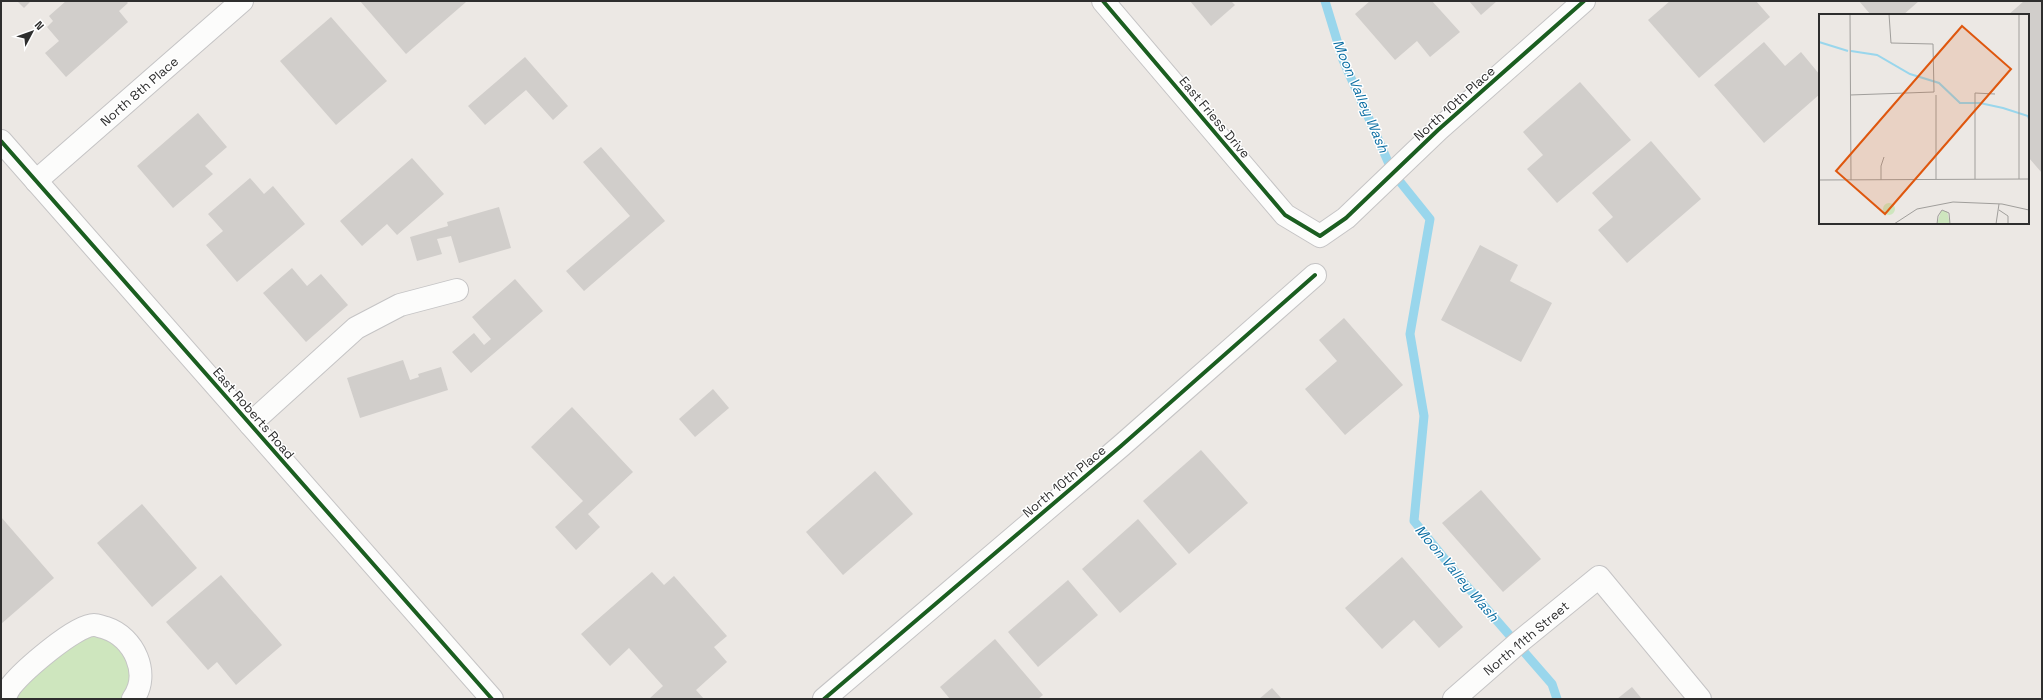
<svg xmlns="http://www.w3.org/2000/svg" width="2043" height="700" viewBox="0 0 2043 700" font-family="'Space Grotesk',sans-serif">
  <style>
    .green { fill: #cee6be }
    .lines { fill: none; stroke-linecap: round; stroke-linejoin: round }
    .stream { stroke: #99d6ec; stroke-width: 9 }
    .building { fill: #d1cecb }
    .minor-casing { stroke: #c5c4c5; stroke-width: 24 }
    .minor { stroke: #fcfcfb; stroke-width: 22 }
    .cycleway-casing { stroke: #fff; stroke-width: 6 }
    .cycleway { stroke: #1b5e20; stroke-width: 4 }
    .labels { text-anchor: middle; stroke-width: 3; stroke-linejoin: round; paint-order: stroke }
    .street-label { font-size: 13px; fill: #2e2e2e; stroke: #fff }
    .water-label { font-size: 14px; font-style: italic; fill: #0d6fa3; stroke: #fff }
    .inset-river { fill: none; stroke: #99d6ec; stroke-width: 2 }
    .inset-road { fill: none; stroke: #a09e9b; stroke-width: 1 }
    .view { fill: #df570e; fill-opacity: 0.15; stroke: #df570e; stroke-width: 2 }
    .inset-edge { fill: none; stroke: #2e2e2e; stroke-width: 2 }
  </style>
  <rect width="100%" height="100%" fill="#ece8e4"/>
  <polygon class="green" points="94,625 132,647 133,699 4,699"/>
  <g class="lines">
    <polyline class="stream" points="1325,1 1343,60 1393,173 1430,219 1410,334 1424,416 1414,521 1465,584 1552,684 1557,699"/>
  </g>
  <g class="building">
    <polygon points="17,1 31,1 24,8"/>
    <polygon points="66,1 126,1 128,3 119,11 128,22 66,77 45,53 59,41 47,27 53,21 49,16"/>
    <polygon points="360,1 465,1 466,2 406,54"/>
    <polygon points="1190,1 1231,1 1235,5 1211,26"/>
    <polygon points="1370,1 1432,1 1460,32 1430,57 1417,41 1395,60 1355,14"/>
    <polygon points="1469,1 1497,1 1481,15"/>
    <polygon points="1670,1 1756,1 1770,17 1699,78 1648,20"/>
    <polygon points="1859,1 1919,1 1903,15 1871,15"/>
    <polygon points="2024,1 2042,1 2042,173 2028,157 2028,15 2008,15"/>
    <polygon points="331,17 387,81 336,125 280,61"/>
    <polygon points="1764,42 1785,66 1801,52 1820,75 1820,94 1764,143 1714,85"/>
    <polygon points="525,57 568,106 553,120 526,90 485,125 468,106"/>
    <polygon points="1580,82 1631,140 1557,203 1527,169 1543,155 1523,132"/>
    <polygon points="198,113 227,147 205,166 213,174 173,208 137,166"/>
    <polygon points="1651,141 1701,199 1627,263 1598,230 1613,217 1592,193"/>
    <polygon points="601,147 665,221 584,291 566,271 630,216 583,162"/>
    <polygon points="412,158 444,194 397,235 387,224 362,246 340,221"/>
    <polygon points="250,178 264,194 273,186 305,224 237,282 206,245 223,231 208,214"/>
    <polygon points="499,207 511,248 459,263 451,236 437,239 442,254 417,261 410,237 448,226 447,222"/>
    <polygon points="1480,245 1518,265 1510,281 1552,303 1521,362 1441,320"/>
    <polygon points="292,268 307,286 321,274 348,305 306,342 263,293"/>
    <polygon points="515,279 543,311 471,373 452,352 474,333 484,345 491,339 472,317"/>
    <polygon points="1344,318 1403,385 1345,435 1305,389 1337,361 1319,340"/>
    <polygon points="403,360 410,380 419,377 418,374 441,367 448,390 360,418 347,378"/>
    <polygon points="713,389 729,408 695,437 679,419"/>
    <polygon points="572,407 633,472 588,514 600,527 576,550 555,527 583,501 531,447"/>
    <polygon points="1201,450 1248,503 1189,554 1143,501"/>
    <polygon points="875,471 913,514 843,575 806,532"/>
    <polygon points="1481,490 1541,559 1503,592 1442,523"/>
    <polygon points="142,504 197,568 152,607 97,543"/>
    <polygon points="1,517 54,578 1,624"/>
    <polygon points="1138,519 1177,564 1120,613 1082,569"/>
    <polygon points="1402,557 1463,627 1439,648 1414,620 1382,649 1345,608"/>
    <polygon points="652,572 664,585 674,576 727,636 714,647 727,662 696,690 704,699 649,699 663,686 629,648 610,666 581,634"/>
    <polygon points="221,575 282,645 236,685 217,662 208,670 166,622"/>
    <polygon points="1068,580 1098,615 1038,667 1008,632"/>
    <polygon points="995,639 1043,695 1038,699 950,699 940,687"/>
    <polygon points="1632,687 1642,699 1617,699"/>
    <polygon points="1272,688 1282,699 1259,699"/>
  </g>
  <g class="lines">
    <g class="minor-casing">
      <g id="minor">
        <polyline points="1103,1 1285,215 1320,236 1346,218 1438,130 1584,1"/>
        <polyline points="1,141 492,699"/>
        <polyline points="36,181 242,1"/>
        <polyline points="250,424 356,328 400,305 457,290"/>
        <path d="M4 699C6 695 8 690 11 686 23 671 75 625 94 625 97 625 102 627 106 628 134 637 151 674 133 699"/>
        <polyline points="824,699 1121,446 1315,275"/>
        <polyline points="1454,699 1518,643 1599,577 1700,699"/>
      </g>
    </g>
    <use href="#minor" class="minor"/>
    <g class="cycleway-casing">
      <g id="cycleway">
        <polyline points="1103,1 1285,215 1320,236 1346,218 1438,130 1584,1"/>
        <polyline points="1,141 492,699"/>
        <polyline points="824,699 1121,446 1315,275"/>
      </g>
    </g>
    <use href="#cycleway" class="cycleway"/>
  </g>
  <g class="labels">
    <g class="street-label">
      <text transform="translate(139 91) rotate(-41)" y="5">North 8th Place</text>
      <text transform="translate(1454 103) rotate(-42)" y="5">North 10th Place</text>
      <text transform="translate(1215 117) rotate(50)" y="5">East Friess Drive</text>
      <text transform="translate(254 413) rotate(49)" y="5">East Roberts Road</text>
      <text transform="translate(1064 481) rotate(-40)" y="5">North 10th Place</text>
      <text transform="translate(1526 638) rotate(-40)" y="5">North 11th Street</text>
    </g>
    <g class="water-label">
      <text transform="translate(1361 96) rotate(67)" y="5">Moon Valley Wash</text>
      <text transform="translate(1457 573) rotate(50)" y="5">Moon Valley Wash</text>
    </g>
  </g>
  <g transform="translate(1819 14)">
    <rect width="210" height="210" fill="#ece8e4"/>
    <path d="M64 195a6 6 0 1 1 12 0a6 6 0 1 1-12 0ZM122 197H128L131 210H118Z" fill="#cee6be"/>
    <path class="inset-river" d="M0 28 29 37M32 37 58 41 91 60 120 69 141 89H161L184 94 209 102 210 105"/>
    <path class="inset-road" d="M31 0 32 166M31 81 115 78 114 30 72 29 70 0M117 165V81M156 165V79L176 80M200 165V0M0 166 210 165M62 166V152L65 143M123 196 130 199 131 210M180 196 189 202V210M75 210 98 195 134 188 183 190 210 196M118 210 119 202 123 196M177 210 180 190"/>
    <path class="view" d="M143 12 192 55 66 200 17 157Z"/>
    <rect width="210" height="210" class="inset-edge"/>
  </g>
  <rect width="2043" height="700" fill="none" stroke="#2e2e2e" stroke-width="4"/>
  <g transform="translate(32 32) rotate(49)" stroke="#ffffff" stroke-width="3" paint-order="stroke">
  <path d="M0-3L7 15L0 10L-7 15Z" fill="#2e2e2e"/>
  <text y="-6" font-size="11" font-weight="bold" text-anchor="middle" fill="#2e2e2e">N</text>
  </g>
</svg>
